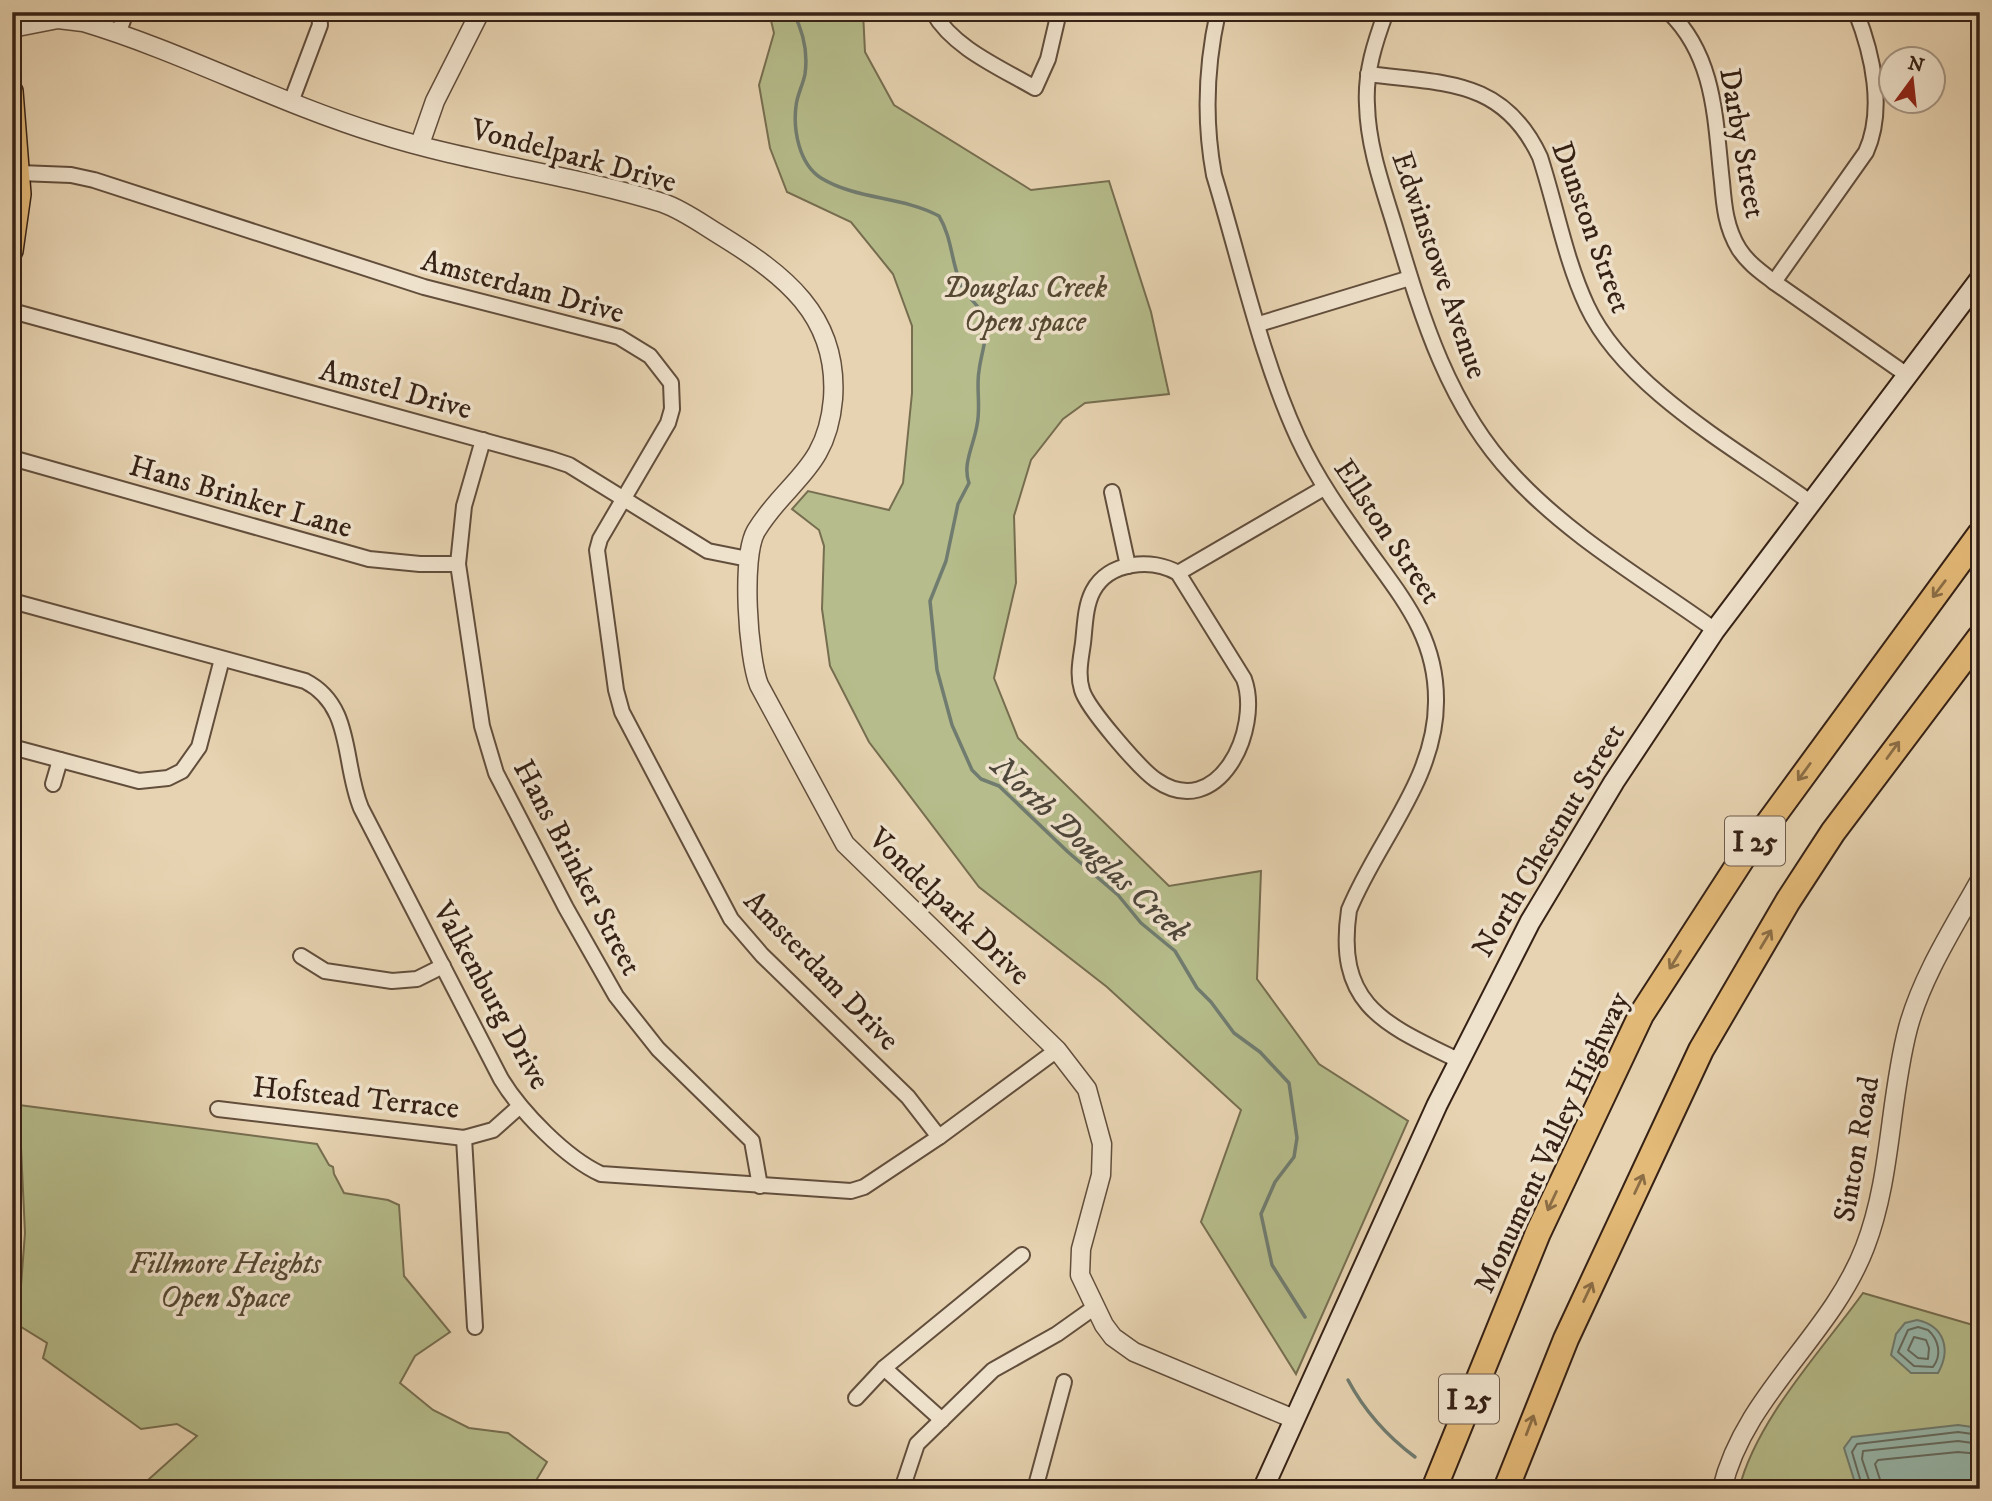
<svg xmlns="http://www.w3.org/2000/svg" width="1992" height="1501" viewBox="0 0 1992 1501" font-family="'IM FELL DW Pica',serif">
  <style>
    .green { fill: #b6bc8b; stroke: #766e50; stroke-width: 2 }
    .water { fill: #97b8ac; stroke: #707c70; stroke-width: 2 }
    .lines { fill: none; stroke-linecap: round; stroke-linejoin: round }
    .shore { stroke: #666c60; stroke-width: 2 }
    .stream { stroke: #707c70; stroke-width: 3.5 }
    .minor-casing { stroke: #624e3c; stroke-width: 18 }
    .tertiary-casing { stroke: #624e3c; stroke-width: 21 }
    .secondary-casing { stroke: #352115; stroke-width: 23 }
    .primary-casing { stroke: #352115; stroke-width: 24 }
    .motorway-casing { stroke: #352115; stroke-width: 28 }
    .minor { stroke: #efe2cc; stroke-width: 14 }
    .tertiary { stroke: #efe2cc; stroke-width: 18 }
    .secondary { stroke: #efe2cc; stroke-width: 19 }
    .primary { stroke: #e4ba78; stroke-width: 21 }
    .motorway { stroke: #e4ba78; stroke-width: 24 }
    .oneway { stroke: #8c6e46 }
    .labels { text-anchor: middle; stroke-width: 7; stroke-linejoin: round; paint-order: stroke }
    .shield { fill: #efe2cc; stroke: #6d5b4c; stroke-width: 2 }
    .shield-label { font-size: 28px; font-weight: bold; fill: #352115 }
    .street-label { font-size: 30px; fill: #352115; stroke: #efe2cc }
    .park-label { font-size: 30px; font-style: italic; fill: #554832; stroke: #efe2cc }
    .water-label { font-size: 32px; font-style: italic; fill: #4e473b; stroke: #efe2cc }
  </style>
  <rect width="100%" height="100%" fill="#e7d3b1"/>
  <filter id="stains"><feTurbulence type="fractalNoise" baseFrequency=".00286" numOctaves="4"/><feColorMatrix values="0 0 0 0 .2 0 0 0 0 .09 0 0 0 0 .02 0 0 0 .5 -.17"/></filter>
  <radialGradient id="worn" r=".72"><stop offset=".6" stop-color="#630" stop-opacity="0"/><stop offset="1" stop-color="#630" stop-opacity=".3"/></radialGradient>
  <g class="green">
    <polygon points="769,12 863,12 865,52 894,105 1031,190 1109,181 1151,312 1169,394 1085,403 1063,419 1031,460 1014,516 1016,583 994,678 1018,738 1169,886 1261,871 1257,979 1319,1064 1408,1121 1296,1374 1201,1222 1241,1110 1107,987 979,887 869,742 830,666 822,609 824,546 819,530 792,509 808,491 889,510 903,483 912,393 912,326 893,274 851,222 787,192 770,148 759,85 774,33"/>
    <polygon points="19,1105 317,1144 329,1165 333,1167 334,1174 344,1193 388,1200 399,1205 404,1276 450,1332 415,1356 400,1383 433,1410 469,1428 508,1433 547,1462 531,1489 138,1489 197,1436 177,1424 141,1429 43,1358 47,1343 18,1325 25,1233"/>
    <path d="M1863 1293 1980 1327V1489H1739C1756 1420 1822 1350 1863 1293Z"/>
  </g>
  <g class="water">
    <path d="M1917 1320C1945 1326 1951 1350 1938 1373H1911L1891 1355 1896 1334 1905 1323Z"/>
    <polygon points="1958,1425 1980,1428 1980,1489 1857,1489 1844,1448 1852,1437"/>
  </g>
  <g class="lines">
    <g class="shore">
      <path d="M1918 1327 1928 1330C1939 1340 1942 1355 1933 1367L1914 1366 1898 1352 1908 1330Z"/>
      <polygon points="1914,1337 1926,1340 1929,1348 1928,1359 1918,1358 1908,1350"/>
      <polyline points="1863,1489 1852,1452 1857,1444 1958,1432 1980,1435"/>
      <polyline points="1872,1489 1862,1459 1863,1451 1958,1441 1980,1444"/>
      <polyline points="1883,1489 1875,1464 1878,1460 1958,1452 1980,1454"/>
    </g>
    <g class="stream">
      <path d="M793 12C803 31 808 53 805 74 803 85 797 95 796 106 793 130 799 164 821 178 857 200 902 196 939 216 952 238 951 260 960 282 965 297 980 304 984 318 989 336 981 353 979 371 976 388 981 407 977 425 974 445 962 464 969 483L958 504 946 561 930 601 937 670 952 725 972 770 981 779 999 786 1068 852 1118 895 1141 923 1175 951 1197 988 1211 1002 1234 1033 1260 1052 1289 1083 1297 1138 1294 1157 1275 1182 1261 1214 1272 1265 1305 1317"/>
      <path d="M1348 1380C1364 1410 1388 1437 1415 1457"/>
    </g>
    <g class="minor-casing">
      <g id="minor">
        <path d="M933 12C953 48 1001 68 1035 88L1048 59 1059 12"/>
        <path d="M1218 12C1206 66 1204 121 1214 175 1240 260 1261 358 1298 438 1317 479 1342 514 1368 550 1403 599 1437 638 1436 702 1436 779 1377 841 1349 910 1335 1005 1384 1024 1458 1060"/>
        <path d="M1386 12C1375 42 1365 72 1367 105 1368 146 1382 185 1394 224 1421 314 1447 405 1513 475 1570 537 1647 581 1715 630"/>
        <path d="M1669 12C1716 58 1715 121 1722 182 1724 206 1726 228 1739 249 1748 263 1761 272 1774 282L1907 375"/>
        <polyline points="118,34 126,12"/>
        <path d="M1368 74C1444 84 1503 78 1540 157 1556 206 1565 259 1587 306 1626 389 1737 449 1810 502"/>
        <polyline points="291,102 320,25 319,12"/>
        <polyline points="20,173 71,175 94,180 424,287 619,337 650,356 671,383 672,409 668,423 600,539 597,550 616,690 622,712 731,919 762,955 908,1097 939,1137"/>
        <path d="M1774 282 1866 152C1885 110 1873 55 1856 12"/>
        <polyline points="12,311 551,459 569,465 708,551 748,559"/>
        <polyline points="1259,324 1410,278"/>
        <polyline points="483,440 464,506 458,564 482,726 496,773 566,908 616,996 658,1049 752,1141 760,1186"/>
        <polyline points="12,458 369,559 420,564 458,564"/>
        <polyline points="1112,492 1128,566"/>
        <path d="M1178 573 1244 679C1262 729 1218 823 1156 780 1140 769 1087 708 1082 690 1077 674 1081 658 1083 643 1085 626 1085 606 1093 591 1109 561 1152 558 1178 573L1324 488"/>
        <path d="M12 601 305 681C354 706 342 762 361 808L501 1079C521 1112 566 1158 601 1174L851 1191 864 1187 939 1137 1057 1050"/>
        <polyline points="12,747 139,781 168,778 182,771 199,747 222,659"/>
        <polyline points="53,784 60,760"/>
        <polyline points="301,956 325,971 392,981 417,979 443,966"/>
        <polyline points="218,1109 464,1138 493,1130 520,1106"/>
        <polyline points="464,1138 475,1327"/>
        <polyline points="884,1368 942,1420"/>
        <polyline points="856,1398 884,1368 1022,1255"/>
        <polyline points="902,1489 917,1444 993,1370 1057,1334 1095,1307"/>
        <polyline points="1035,1489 1064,1382"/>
      </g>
    </g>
    <g class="tertiary-casing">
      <g id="tertiary">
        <path d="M12 28 58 19 83 22C183 52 276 102 376 133 469 163 569 174 663 203 683 210 702 224 720 235 783 274 839 315 833 399 827 470 787 480 756 531 741 557 748 657 759 685L845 844 1057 1050 1087 1089 1102 1144 1101 1175 1081 1249 1080 1275 1104 1325 1113 1337 1134 1352 1294 1419"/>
        <polyline points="420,144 435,101 480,12"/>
        <path d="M1722 1489C1744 1395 1831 1336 1865 1247 1892 1177 1889 1100 1908 1028 1922 976 1954 927 1980 880"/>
      </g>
    </g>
    <g class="secondary-casing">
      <polyline id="secondary" points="1263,1489 1437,1105 1530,922 1614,782 1715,630 1980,279"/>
    </g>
    <g class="primary-casing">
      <polyline id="primary" points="12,91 20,194 12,251"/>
    </g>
    <g class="motorway-casing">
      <g id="motorway">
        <polyline points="1434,1489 1538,1233 1641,1015 1742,859 1980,534"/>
        <polyline points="1506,1489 1566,1339 1701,1050 1788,901 1833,832 1980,637"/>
      </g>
    </g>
    <use href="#minor" class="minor"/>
    <use href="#tertiary" class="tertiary"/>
    <use href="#secondary" class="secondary"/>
    <use href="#primary" class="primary"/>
    <use href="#motorway" class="motorway"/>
  </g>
  <defs><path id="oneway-shaft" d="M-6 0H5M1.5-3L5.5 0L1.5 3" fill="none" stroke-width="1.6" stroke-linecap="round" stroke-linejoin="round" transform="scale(1.75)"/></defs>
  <g class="oneway">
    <use href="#oneway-shaft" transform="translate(1939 589) rotate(127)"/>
    <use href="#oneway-shaft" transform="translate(1893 750) rotate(-54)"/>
    <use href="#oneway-shaft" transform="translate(1804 772) rotate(126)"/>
    <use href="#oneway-shaft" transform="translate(1766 939) rotate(-59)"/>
    <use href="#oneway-shaft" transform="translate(1675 960) rotate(122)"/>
    <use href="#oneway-shaft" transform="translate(1639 1184) rotate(-65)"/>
    <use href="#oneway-shaft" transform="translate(1552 1201) rotate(115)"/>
    <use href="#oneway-shaft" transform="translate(1588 1292) rotate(-65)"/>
    <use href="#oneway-shaft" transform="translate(1530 1425) rotate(-69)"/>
  </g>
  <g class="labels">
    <g class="shield">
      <rect x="1725" y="816.5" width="60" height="49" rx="5"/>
      <rect x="1439" y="1374.5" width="60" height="49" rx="5"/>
    </g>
    <g class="shield-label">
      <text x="1755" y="851">I 25</text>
      <text x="1469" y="1409">I 25</text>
    </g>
    <g class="street-label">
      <text transform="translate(1743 143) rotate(80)" y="10">Darby Street</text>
      <text transform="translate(574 155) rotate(15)" y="10">Vondelpark Drive</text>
      <text transform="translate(1592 227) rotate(70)" y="10">Dunston Street</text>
      <text transform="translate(1440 265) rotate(71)" y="10">Edwinstowe Avenue</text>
      <text transform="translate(523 286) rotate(15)" y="10">Amsterdam Drive</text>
      <text transform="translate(396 389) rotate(15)" y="10">Amstel Drive</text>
      <text transform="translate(241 496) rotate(16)" y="10">Hans Brinker Lane</text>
      <text transform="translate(1388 531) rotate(56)" y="10">Ellston Street</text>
      <text transform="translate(1548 840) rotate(-59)" y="10">North Chestnut Street</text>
      <text transform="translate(578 867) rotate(62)" y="10">Hans Brinker Street</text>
      <text transform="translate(950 906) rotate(44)" y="10">Vondelpark Drive</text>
      <text transform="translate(822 970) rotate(46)" y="10">Amsterdam Drive</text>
      <text transform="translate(492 995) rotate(61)" y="10">Valkenburg Drive</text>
      <text transform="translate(356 1097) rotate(6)" y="10">Hofstead Terrace</text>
      <text transform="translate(1551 1142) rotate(-65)" y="10">Monument Valley Highway</text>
      <text transform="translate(1856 1149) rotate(-80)" y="10">Sinton Road</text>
    </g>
    <g class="park-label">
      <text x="1025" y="297">Douglas Creek<tspan x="1025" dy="34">Open space</tspan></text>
      <text x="225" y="1273">Fillmore Heights<tspan x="225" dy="34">Open Space</tspan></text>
    </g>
    <g class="water-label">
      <text transform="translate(1091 848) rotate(43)" y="11">North Douglas Creek</text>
    </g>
  </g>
  <rect width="1992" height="1501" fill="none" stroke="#e7d3b1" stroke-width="42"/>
  <rect x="14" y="14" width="1964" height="1473" fill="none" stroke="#352115" stroke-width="3.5"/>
  <rect x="21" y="21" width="1950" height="1459" fill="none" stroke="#352115" stroke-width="2"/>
  <g transform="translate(1912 80) rotate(15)"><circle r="33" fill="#efe2cc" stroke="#a59583" stroke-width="2"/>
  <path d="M0-5L12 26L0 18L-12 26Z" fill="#8f2418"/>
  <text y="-10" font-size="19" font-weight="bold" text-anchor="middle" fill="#352115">N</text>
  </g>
  <rect width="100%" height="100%" filter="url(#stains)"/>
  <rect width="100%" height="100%" fill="url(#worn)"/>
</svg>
